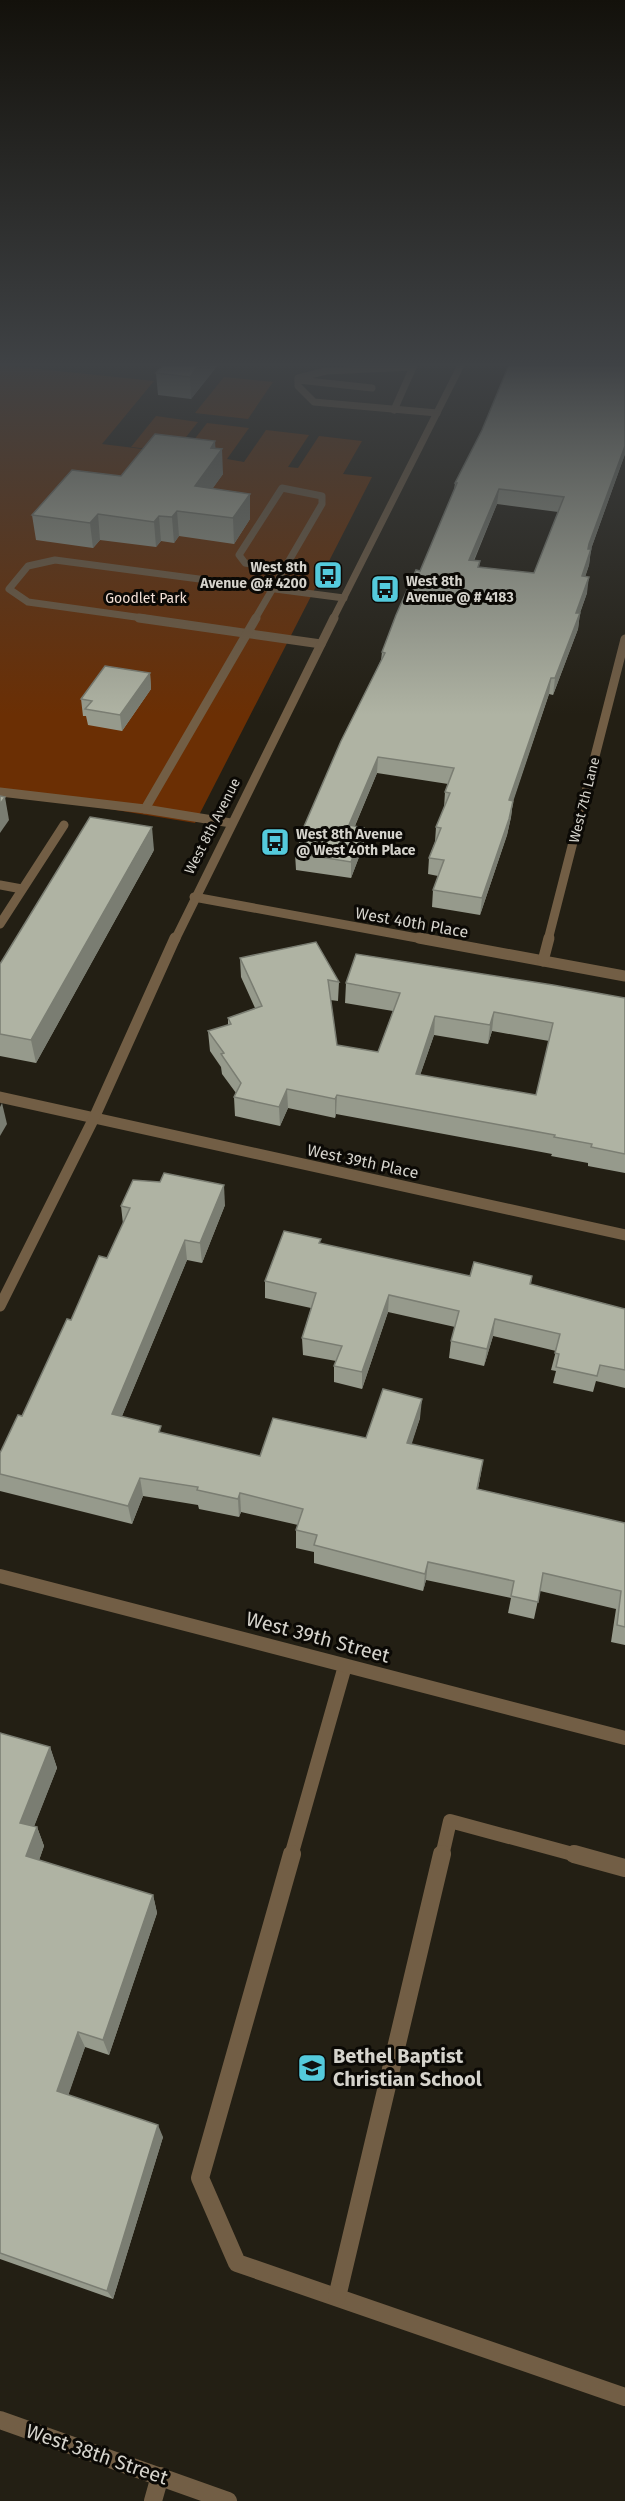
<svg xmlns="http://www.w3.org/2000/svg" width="625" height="2501" viewBox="0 0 625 2501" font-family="'Fira Sans',sans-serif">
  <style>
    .green { fill: #6b2f04 }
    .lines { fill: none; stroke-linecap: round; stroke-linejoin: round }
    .service-far3 { stroke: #725e45; stroke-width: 7 }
    .service-far2 { stroke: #725e45; stroke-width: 9 }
    .service-far1 { stroke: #725e45; stroke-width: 14 }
    .service { stroke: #725e45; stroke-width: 18 }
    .minor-far3 { stroke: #725e45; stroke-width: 9 }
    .minor-far2 { stroke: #725e45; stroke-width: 11 }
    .minor-far1 { stroke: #725e45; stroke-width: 14 }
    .minor { stroke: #725e45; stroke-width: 18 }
    .tertiary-far2 { stroke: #725e45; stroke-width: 7 }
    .tertiary-far1 { stroke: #725e45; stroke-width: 9 }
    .tertiary { stroke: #725e45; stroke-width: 11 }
    .wall { fill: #969a8c; fill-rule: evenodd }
    .shaded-wall { fill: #7a7d72 }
    .building { fill: #afb3a3; stroke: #7a7d72; stroke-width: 1.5; fill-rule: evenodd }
    .labels { text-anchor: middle; stroke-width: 6; stroke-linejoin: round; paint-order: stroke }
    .far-poi-label { font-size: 14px; font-weight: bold; fill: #d5d3cc; stroke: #0b0905; text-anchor: start }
    .far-park-label { font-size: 14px; fill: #f4e0d6; stroke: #0b0905 }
    .far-street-label { font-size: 14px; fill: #d5d3cc; stroke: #0b0905 }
    .street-label { font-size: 16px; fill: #d5d3cc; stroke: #0b0905 }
    .near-street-label { font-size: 20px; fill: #d5d3cc; stroke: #0b0905 }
    .near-poi-label { font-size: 20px; font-weight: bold; fill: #d5d3cc; stroke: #0b0905; text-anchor: start }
  </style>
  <rect width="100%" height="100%" fill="#231f14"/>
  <g class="green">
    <polygon points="0,365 154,381 102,444 183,454 207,423 249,428 227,459 244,462 266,430 309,435 288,467 298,468 319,436 362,441 343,474 372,477 195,823 0,791"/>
    <polygon points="224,377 273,382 248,419 195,413"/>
    <polygon points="156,416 198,422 174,452 131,447"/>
  </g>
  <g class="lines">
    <g class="service-far3">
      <polyline points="413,367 326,371 298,378 298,386 314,402 437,413"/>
      <polyline points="298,380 372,388"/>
      <polyline points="394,410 414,365"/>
      <polyline points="150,619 28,602 9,589 28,566 55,560 344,598"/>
      <polyline points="255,619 322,504 322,496 282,488 239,555 245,563 283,570"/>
    </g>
    <g class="service-far2">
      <polyline points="139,618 321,644"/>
      <polyline points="0,792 145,809 231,823"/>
      <polyline points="145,809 256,618"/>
    </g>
    <g class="service-far1">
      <polyline points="291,1856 345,1666"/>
      <polyline points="442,1856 450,1821 580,1856"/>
    </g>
    <g class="service">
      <polyline points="292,1854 200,2178 237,2263 625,2397"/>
      <polyline points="574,1854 625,1868"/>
      <polyline points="337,2297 442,1854"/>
    </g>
    <g class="minor-far3">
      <polyline points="0,885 22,889"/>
      <polyline points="194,897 428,940"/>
      <polyline points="0,924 64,825"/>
      <polyline points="548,940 625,639"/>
    </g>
    <g class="minor-far2">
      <polyline points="419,938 625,976"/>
      <polyline points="543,961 549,938"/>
      <polyline points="0,1097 625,1235"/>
    </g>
    <polyline class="minor-far1" points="0,1576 625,1738"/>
    <g class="minor">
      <polyline points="0,2420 228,2501"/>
      <polyline points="153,2501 160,2476"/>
    </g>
    <polyline class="tertiary-far2" points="333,619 461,365"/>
    <polyline class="tertiary-far1" points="175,940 334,618"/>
    <polyline class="tertiary" points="0,1306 94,1118 175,938"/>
  </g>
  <g class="wall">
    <polygon points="218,365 191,399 158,395 156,373"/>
    <path d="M625 365V454L591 549 589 565 585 577 587 593 580 613 578 629 553 695 549 694 513 800 511 817 507 835 480 915 432 907 433 890 438 876 428 874 429 858 435 842 436 827 444 808 445 792 448 784 377 773 355 826 364 828V844L351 878 296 870 295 853 299 846V838L381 660 382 652 420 571 454 490 455 483ZM497 504 558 512 534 573 479 567 480 561H474Z"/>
    <polygon points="216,449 223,474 212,489 250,519 234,544 179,536 174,543 161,541 156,547 100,540 93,548 36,540 32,515 121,476"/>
    <polygon points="150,673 151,689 122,731 88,725 86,716 83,716 81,699"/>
    <polygon points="154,850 36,1063 0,1056 0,964"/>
    <path d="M240 958 339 982 338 1001 330 1000 337 1045 378 1052 393 1011 345 1003 346 983 625 998V1173L588 1166V1163L551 1156 552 1154 336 1114 335 1118 288 1108 280 1126 235 1116 234 1097 236 1093 222 1074 221 1067 210 1051 208 1031 228 1025V1018L255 1008 241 977ZM492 1031 549 1041 536 1095 420 1075 434 1035 488 1044Z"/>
    <polygon points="225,1205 202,1263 187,1260 122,1416 162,1433 260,1456 366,1438 420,1418 411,1444 483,1460 478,1489 625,1523 625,1645 611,1642 616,1609 540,1591 534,1619 508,1613 511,1598 426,1580 423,1591 314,1563 314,1552 296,1548 296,1530 298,1525 241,1512 239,1517 199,1509 198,1505 143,1496 132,1524 0,1491 0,1453 22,1416 71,1320 107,1258 123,1224 121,1206"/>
    <polygon points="321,1244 470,1276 532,1276 531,1284 625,1309 625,1388 596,1381 593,1392 553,1383 556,1371 551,1370 556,1351 493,1336 484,1366 449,1358 451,1341 455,1327 388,1312 362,1389 334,1382 334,1366 336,1361 303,1355 302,1338 311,1308 265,1298 265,1281"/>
    <polygon points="0,1733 50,1747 57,1768 34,1826 37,1827 44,1846 39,1860 153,1895 157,1913 109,2055 85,2047 68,2095 163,2137 113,2299 0,2259"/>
  </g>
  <g class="shaded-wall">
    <polygon points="199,365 218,365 191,399 190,377"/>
    <polygon points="215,441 216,457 222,449 223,474 196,512 195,486 211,448"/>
    <polygon points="625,446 625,454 587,560 589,544"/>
    <polygon points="499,489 497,504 467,576 469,560"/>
    <polygon points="250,494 250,519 234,544 233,518"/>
    <polygon points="177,511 179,536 174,543 172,517"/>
    <polygon points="98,514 100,540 93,548 90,523"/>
    <polygon points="159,516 161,541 156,547 154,522"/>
    <polygon points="591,549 589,565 580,592 582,576"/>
    <polygon points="589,577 587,593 574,629 576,613"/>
    <polygon points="580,613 578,629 553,695 555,678"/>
    <polygon points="150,673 151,689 122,731 120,715"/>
    <polygon points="551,678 549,694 508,817 509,800"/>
    <polygon points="378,757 377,773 348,842 349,825"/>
    <polygon points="5,797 9,820 0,833 0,804"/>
    <polygon points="513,801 511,817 507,835 480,915 482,898"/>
    <polygon points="152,827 154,850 36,1063 31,1040"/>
    <polygon points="364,828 364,844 351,878 351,862"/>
    <polygon points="494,1012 492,1031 488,1044 490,1025"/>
    <polygon points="435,1016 434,1035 414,1093 416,1074"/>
    <polygon points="287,1089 288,1108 280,1126 279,1107"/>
    <polygon points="337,1095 336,1114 335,1118 335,1099"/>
    <polygon points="2,1103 7,1124 0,1136 0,1107"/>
    <polygon points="224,1185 225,1205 202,1263 200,1243"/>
    <polygon points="185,1240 187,1260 115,1433 112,1414"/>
    <polygon points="389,1295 388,1312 362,1389 362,1372"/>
    <polygon points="495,1319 493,1336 484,1366 487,1349"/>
    <polygon points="422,1399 420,1418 406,1462 407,1443"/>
    <polygon points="483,1460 480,1478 474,1507 477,1489"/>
    <polygon points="140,1478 143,1496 132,1524 128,1506"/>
    <polygon points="240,1493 241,1512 239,1517 238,1499"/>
    <polygon points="428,1562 426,1580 423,1591 425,1574"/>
    <polygon points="50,1747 57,1768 28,1842 20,1823"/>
    <polygon points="37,1827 44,1846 34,1875 26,1856"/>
    <polygon points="153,1895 157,1913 109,2055 103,2040"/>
    <polygon points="78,2032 85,2047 65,2105 57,2091"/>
    <polygon points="158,2125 163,2137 113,2299 107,2291"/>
  </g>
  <g class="building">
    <polygon points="163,365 199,365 190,377 156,373"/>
    <path d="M509 365H625V446L589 544 588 549H591L582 576 589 577 576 613H580L555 678H551L509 800 513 801 509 819 482 898 433 890 444 860 429 858 441 828 436 827 450 793 445 792 454 768 378 757 349 825 364 828 351 862 295 853 302 838H299L341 741 385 653 382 652 396 615 416 570 420 571 457 483H455L482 430ZM499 489 564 497 534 573 478 567 480 561 469 560Z"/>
    <polygon points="155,434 215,441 211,448 222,449 195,486 250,494 233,518 177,511 172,517 159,516 154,522 98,514 90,523 32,515 72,470 121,476"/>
    <polygon points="105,666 150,673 120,715 85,709 92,701 81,699"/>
    <polygon points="0,796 5,797 0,804"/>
    <polygon points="90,817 152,827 31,1040 0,1034 0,964"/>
    <path d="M316 942 339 982 328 980 337 1045 378 1052 400 993 346 983 356 954 553 985 625 998V1154L591 1147 592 1144 554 1137 555 1135 337 1095 335 1099 287 1089 279 1107 234 1097 241 1083 221 1054 224 1053 208 1031 231 1024 228 1018 262 1006 240 958ZM494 1012 553 1023 536 1095 416 1074 435 1016 490 1025Z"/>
    <polygon points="164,1173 224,1185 200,1243 185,1240 112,1414 161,1426 159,1432 260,1456 273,1418 366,1438 383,1389 422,1399 407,1443 483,1460 477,1489 625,1523 625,1627 617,1625 621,1591 543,1573 538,1602 511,1596 514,1581 428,1562 425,1574 314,1545 317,1535 296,1530 303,1509 240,1493 238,1499 197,1490 198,1487 140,1478 128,1506 0,1474 0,1453 18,1415 22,1416 67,1319 71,1320 99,1256 107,1258 130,1208 121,1206 133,1180 160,1182"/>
    <polygon points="284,1231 321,1239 319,1243 470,1276 474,1262 532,1276 530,1284 625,1309 625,1370 600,1365 597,1376 556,1367 559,1354 555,1353 560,1334 495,1319 487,1349 451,1341 459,1311 389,1295 362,1372 334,1366 342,1346 302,1338 316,1293 265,1281"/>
    <polygon points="0,1733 50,1747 20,1823 37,1827 26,1856 153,1895 103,2040 78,2032 57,2091 158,2125 107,2291 0,2253"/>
  </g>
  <linearGradient id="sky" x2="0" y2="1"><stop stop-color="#13110b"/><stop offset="0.51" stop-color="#3f4245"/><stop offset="1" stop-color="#3f4245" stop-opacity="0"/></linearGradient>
  <rect width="625" height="715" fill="url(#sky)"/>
  <defs>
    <g id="bus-square" transform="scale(1.5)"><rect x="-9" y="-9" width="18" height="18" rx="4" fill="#54cadc" stroke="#0b0905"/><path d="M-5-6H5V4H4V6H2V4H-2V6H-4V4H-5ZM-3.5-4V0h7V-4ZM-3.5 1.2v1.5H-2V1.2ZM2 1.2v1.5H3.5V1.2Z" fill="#111"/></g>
    <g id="school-square" transform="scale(1.5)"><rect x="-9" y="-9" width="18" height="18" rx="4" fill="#54cadc" stroke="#0b0905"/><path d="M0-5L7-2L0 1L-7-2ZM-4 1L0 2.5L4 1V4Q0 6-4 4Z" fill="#111"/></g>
  </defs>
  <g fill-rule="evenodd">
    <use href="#bus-square" x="328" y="575"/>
    <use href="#bus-square" x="385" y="589"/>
    <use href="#bus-square" x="275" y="842"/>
    <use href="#school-square" x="312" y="2068"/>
  </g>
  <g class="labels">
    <g class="far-poi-label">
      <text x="307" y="572" text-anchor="end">West 8th<tspan x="307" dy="16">Avenue @# 4200</tspan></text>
      <text x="406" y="586">West 8th<tspan x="406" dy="16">Avenue @ # 4183</tspan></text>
      <text x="296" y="839">West 8th Avenue<tspan x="296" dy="16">@ West 40th Place</tspan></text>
    </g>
    <g class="far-park-label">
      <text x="146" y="603">Goodlet Park</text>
    </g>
    <g class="far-street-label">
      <text transform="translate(584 800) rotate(-76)" y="5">West 7th Lane</text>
      <text transform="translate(212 826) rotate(-63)" y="5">West 8th Avenue</text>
    </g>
    <g class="street-label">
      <text transform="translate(412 922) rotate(10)" y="6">West 40th Place</text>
      <text transform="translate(363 1161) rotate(12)" y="6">West 39th Place</text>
    </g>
    <g class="near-street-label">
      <text transform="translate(318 1637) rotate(15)" y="7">West 39th Street</text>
      <text transform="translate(97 2454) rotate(19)" y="7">West 38th Street</text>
    </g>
    <g class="near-poi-label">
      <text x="333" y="2063">Bethel Baptist<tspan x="333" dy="23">Christian School</tspan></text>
    </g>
  </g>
</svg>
